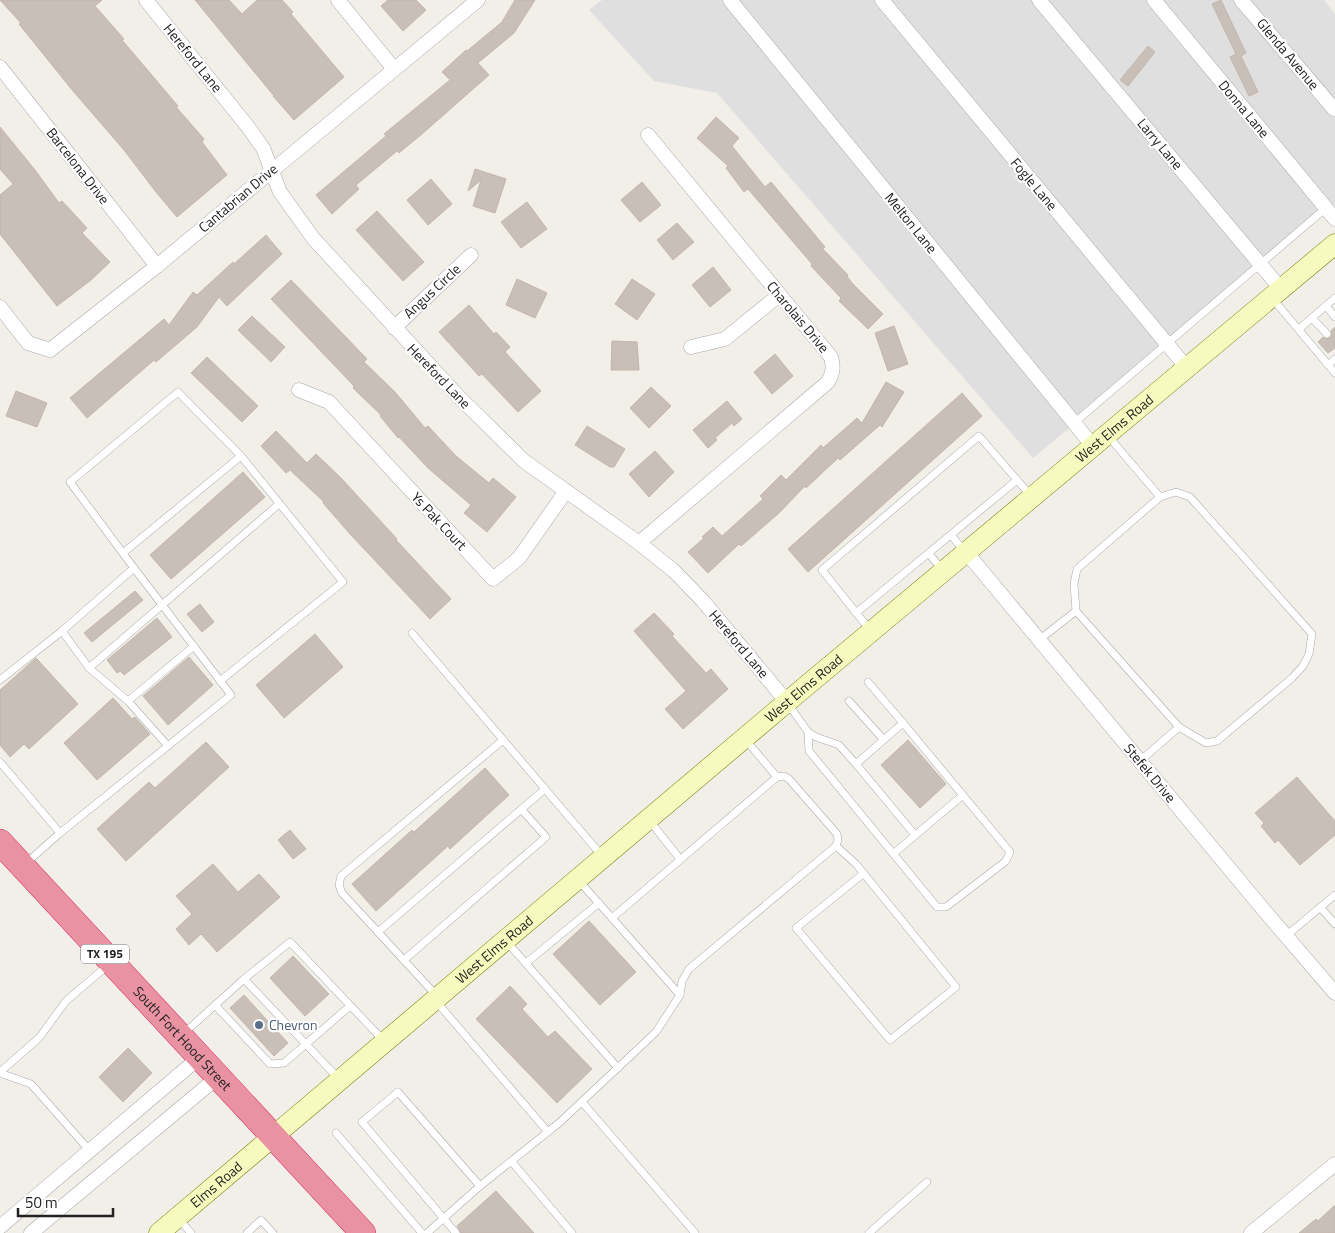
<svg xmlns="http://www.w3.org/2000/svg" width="1335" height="1233" viewBox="0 0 1335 1233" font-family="'Titillium Web',sans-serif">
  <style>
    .residential { fill: #e0dfdf }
    .building { fill: #c7bfb8; stroke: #c4b6ab }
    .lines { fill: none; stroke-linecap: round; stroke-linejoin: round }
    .lane-casing { stroke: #a9a9a9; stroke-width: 8 }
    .street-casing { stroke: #a9a9a9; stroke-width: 15 }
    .secondary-casing { stroke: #707d05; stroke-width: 21 }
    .highway-casing { stroke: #dc2a67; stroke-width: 26 }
    .lane { stroke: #fff; stroke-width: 7 }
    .street { stroke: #fff; stroke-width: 14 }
    .secondary { stroke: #f7fabf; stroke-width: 20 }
    .highway { stroke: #e892a2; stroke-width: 25 }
    .service-dot { fill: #5c6f8a; stroke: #fff; stroke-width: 2 }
    .labels { text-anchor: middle; stroke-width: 4.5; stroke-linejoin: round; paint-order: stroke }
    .shield { fill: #fff; stroke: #646464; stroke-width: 1 }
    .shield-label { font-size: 12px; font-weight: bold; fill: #222 }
    .street-label { font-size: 14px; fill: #222; stroke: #fff }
    .service-label { font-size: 14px; fill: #4e5e75; stroke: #fff; text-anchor: start }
  </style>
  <rect width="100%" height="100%" fill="#f2efe9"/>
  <polygon class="residential" points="602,0 1324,0 1335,14 1335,206 1033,458 717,93 654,81 589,10"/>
  <g class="building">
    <polygon points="0,0 102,0 95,6 124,39 122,40 178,106 176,107 204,139 202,142 227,175 177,217 156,192 124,150 73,91 19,24 21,23"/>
    <polygon points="195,0 229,0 242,14 257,0 282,0 293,12 291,14 344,77 294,120 273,96 274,96"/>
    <polygon points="388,0 416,0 426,10 403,31 381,6"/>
    <polygon points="515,0 535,0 514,33 478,63 489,75 422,134 399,153 397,151 356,185 359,189 332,214 316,195 386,136 384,134 450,80 442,72 466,50 467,51 502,22"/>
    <polygon points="1221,0 1246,53 1241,56 1258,92 1249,96 1230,57 1236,54 1212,4"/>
    <polygon points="1148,46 1155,52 1128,86 1120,80"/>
    <polygon points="716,117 739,138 732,146 765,187 771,182 825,247 823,249 848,275 847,276 852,283 883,314 868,329 839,301 841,298 811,266 812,264 748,189 744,192 726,168 728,166 697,138"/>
    <polygon points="0,127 35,170 59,203 62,201 87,228 82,233 110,262 91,280 57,306 0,234 0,195 13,184 0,169"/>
    <polygon points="475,169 506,179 495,213 473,206 481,180 468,191"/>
    <polygon points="431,179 452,204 428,225 407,200"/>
    <polygon points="642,182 661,205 640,222 621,200"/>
    <polygon points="527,202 547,229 521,248 501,222"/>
    <polygon points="377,211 424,262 403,281 356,230"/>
    <polygon points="677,223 694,242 673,260 657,240"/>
    <polygon points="266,235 282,254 227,306 219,297 197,327 156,362 154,360 87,418 70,398 164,319 169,325 193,292 197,295 233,262 234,264"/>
    <polygon points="713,267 731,290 710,307 692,285"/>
    <polygon points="517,279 547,293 535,318 506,305"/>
    <polygon points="632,279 655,294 637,320 615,304"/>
    <polygon points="291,280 367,359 364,362 395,392 425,428 428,426 456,456 489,483 493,478 516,497 487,532 464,513 471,505 428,468 399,437 398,438 380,416 381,415 353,388 354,386 271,299"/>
    <polygon points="469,305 494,334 496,332 510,347 505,352 541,391 518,412 482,374 479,376 439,332"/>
    <polygon points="252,316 285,347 271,362 238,330"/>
    <polygon points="894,326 908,364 888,371 875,333"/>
    <polygon points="1335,327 1335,348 1328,353 1318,342 1323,337 1326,339 1330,338 1332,335 1331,331"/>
    <polygon points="612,341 637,342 639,370 611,370"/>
    <polygon points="775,354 793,376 772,394 754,372"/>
    <polygon points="207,357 258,406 242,422 191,373"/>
    <polygon points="886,382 904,392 882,427 880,425 840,460 838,458 806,488 805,486 778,514 741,546 739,544 708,573 688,552 704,538 702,537 713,527 722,536 763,499 760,496 781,475 786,480 821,445 823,448 857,418 862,423"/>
    <polygon points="651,387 671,406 649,428 630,408"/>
    <polygon points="16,391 47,403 37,427 6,416"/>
    <polygon points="962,393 982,416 808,572 788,549"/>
    <polygon points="727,401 742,419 734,426 732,423 715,438 717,440 708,448 693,430"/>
    <polygon points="587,426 625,449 614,467 610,467 575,445"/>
    <polygon points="276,431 307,463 316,454 342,479 397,539 396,540 451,599 430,619 350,534 323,503 324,502 290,470 286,473 261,446"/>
    <polygon points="655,451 674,472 649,497 629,474"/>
    <polygon points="243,472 265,497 171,579 150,555"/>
    <polygon points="135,591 143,600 92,642 84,633"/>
    <polygon points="200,604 214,622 202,632 187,614"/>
    <polygon points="654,613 674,634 672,636 706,673 711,669 728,689 683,729 665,709 686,691 634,631"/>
    <polygon points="157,618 172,637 124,675 120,671 117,673 107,660"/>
    <polygon points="315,634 343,667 284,718 256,685"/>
    <polygon points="189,657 213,685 168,725 143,696"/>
    <polygon points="36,658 78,704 29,749 24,744 10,757 0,745 0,690"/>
    <polygon points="113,698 132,719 135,717 150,734 97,780 64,743"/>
    <polygon points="908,740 946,784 920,808 881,765"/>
    <polygon points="206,742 229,767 126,861 97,829 149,782 155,788"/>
    <polygon points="485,768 509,795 450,849 448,846 376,911 352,884 412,830 414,832"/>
    <polygon points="1297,777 1335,821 1335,835 1300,865 1278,840 1275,843 1261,826 1264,823 1255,813"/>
    <polygon points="290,830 306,849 293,859 278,840"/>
    <polygon points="213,864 238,892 259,874 280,897 217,952 201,934 189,945 176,929 192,914 176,896"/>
    <polygon points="589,921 636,972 600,1005 553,954"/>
    <polygon points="293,956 329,994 305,1016 270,978"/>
    <polygon points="510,986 527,1004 522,1009 548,1037 555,1031 592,1069 557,1103 476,1019"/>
    <polygon points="244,995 288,1043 274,1056 230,1008"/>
    <polygon points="128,1048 152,1073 123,1102 99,1077"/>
    <polygon points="496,1191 534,1233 461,1233 457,1226"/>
    <polygon points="1335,1205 1335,1233 1299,1233 1316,1219 1318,1221"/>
  </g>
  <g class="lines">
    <g class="lane-casing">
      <g id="lane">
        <polyline points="1272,298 1335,373"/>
        <polyline points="1326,306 1335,317"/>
        <polyline points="1312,318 1327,334"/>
        <polyline points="1299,329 1335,298"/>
        <polyline points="1328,365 1335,359"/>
        <polyline points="1074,423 1326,208"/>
        <polyline points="1109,437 1160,497 1176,492 1190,497 1312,634 1309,654 1303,666 1292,678 1217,741 1206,743 1179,727 1140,761"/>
        <polyline points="951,535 965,552"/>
        <polyline points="123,553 241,456 178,392 70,482 134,568"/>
        <polyline points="929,554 943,570"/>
        <polyline points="1076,611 1074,584 1077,569 1160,497"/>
        <polyline points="856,613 1017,480"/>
        <polyline points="870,630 822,570 979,436 1031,496"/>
        <polyline points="62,631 89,668 128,701 168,746"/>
        <polyline points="412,633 603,857"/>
        <polyline points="1039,640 1076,611 1179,727"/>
        <polyline points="89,668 279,504"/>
        <polyline points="0,680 62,631 134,568 231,695 60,833 25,864"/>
        <polyline points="220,681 343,582 241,456"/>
        <polyline points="868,682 903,723"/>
        <polyline points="128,701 194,646"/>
        <polyline points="849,701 883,739"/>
        <polyline points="788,704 808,732 809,751 937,907 946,907 1006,861 1010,852 903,723 856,764 839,745 816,737 808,732"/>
        <polyline points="0,762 60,833"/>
        <polyline points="856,764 915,835"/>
        <polyline points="649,820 680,859"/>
        <polyline points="836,846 856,864 956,987 890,1040 796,928 864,873"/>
        <polyline points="893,854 963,795"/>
        <polyline points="579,881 612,918"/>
        <polyline points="1320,907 1335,924"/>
        <polyline points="378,932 545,789"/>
        <polyline points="1286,936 1335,895"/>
        <polyline points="507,942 618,1068"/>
        <polyline points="404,960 546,837 522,810"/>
        <polyline points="526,963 599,903"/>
        <polyline points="244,979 290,942 383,1040"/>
        <polyline points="436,995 342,893 339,885 341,876 503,740"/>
        <polyline points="680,995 612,918 777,777"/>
        <polyline points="435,1000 548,1132"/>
        <polyline points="215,1005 270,1064 284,1063 350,1006"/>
        <polyline points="183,1034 244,979 339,1079"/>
        <polyline points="0,1072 39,1038 66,1001 107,966"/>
        <polyline points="0,1073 31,1084 90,1151"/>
        <polyline points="582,1102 695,1233"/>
        <polyline points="336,1133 422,1233"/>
        <polyline points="512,1162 572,1233"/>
        <polyline points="178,1218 191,1233"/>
        <polyline points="247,1233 261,1220 273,1233"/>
        <polyline points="427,1233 480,1186 559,1123 656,1032 680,995 682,981 689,969 836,846 838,840 837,834 789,779 784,776 777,777 745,739"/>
        <polyline points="456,1233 362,1122 398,1092 480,1186"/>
        <polyline points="869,1233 927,1182"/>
      </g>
    </g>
    <g class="street-casing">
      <g id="street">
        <polyline points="146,0 248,127 263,148 280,192 313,238 458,396 524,461 639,543 674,571 703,601 787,702"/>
        <polyline points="338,0 394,69"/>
        <polyline points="730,0 1093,446"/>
        <polyline points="882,0 1187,368"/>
        <polyline points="1039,0 1281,289"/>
        <polyline points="1154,0 1335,219"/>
        <polyline points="1241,0 1334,109"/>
        <polyline points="0,67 157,266"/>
        <polyline points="0,307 28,343 50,350 157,266 478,0"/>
        <polyline points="394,328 471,255"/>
        <polyline points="691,347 725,339 779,295"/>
        <polyline points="299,390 329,402 493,579 519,558 566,491"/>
        <path d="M639 543 828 382C833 373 834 367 831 357L648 135"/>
        <polyline points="966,552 1263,909 1335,993"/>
        <polyline points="0,1227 201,1056"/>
        <polyline points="31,1233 219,1076"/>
        <polyline points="1251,1233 1335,1164"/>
      </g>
    </g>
    <g class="secondary-casing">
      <g id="secondary">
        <path id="s1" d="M159 1233 787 702 1335 244"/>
      </g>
    </g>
    <g class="highway-casing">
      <g id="highway">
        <path id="s2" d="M0 842 363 1233"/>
      </g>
    </g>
    <use href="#lane" class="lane"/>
    <use href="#street" class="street"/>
    <use href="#secondary" class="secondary"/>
    <use href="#highway" class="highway"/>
  </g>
  <circle class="service-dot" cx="259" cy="1025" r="5"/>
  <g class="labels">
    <rect class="shield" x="81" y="944.5" width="48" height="19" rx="4"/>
    <g class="shield-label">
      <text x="105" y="958">TX 195</text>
    </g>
    <g class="street-label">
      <text transform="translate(1288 54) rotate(50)" y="5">Glenda Avenue</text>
      <text transform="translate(193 58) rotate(51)" y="5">Hereford Lane</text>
      <text transform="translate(1244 109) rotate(50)" y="5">Donna Lane</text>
      <text transform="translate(1160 144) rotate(50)" y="5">Larry Lane</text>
      <text transform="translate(78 166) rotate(52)" y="5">Barcelona Drive</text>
      <text transform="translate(1034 184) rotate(50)" y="5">Fogle Lane</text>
      <text transform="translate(238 198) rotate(-40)" y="5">Cantabrian Drive</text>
      <text transform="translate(911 223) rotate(51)" y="5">Melton Lane</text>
      <text transform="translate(432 291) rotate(-43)" y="5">Angus Circle</text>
      <text transform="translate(798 317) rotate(50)" y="5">Charolais Drive</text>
      <text transform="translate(439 376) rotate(46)" y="5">Hereford Lane</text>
      <text dy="5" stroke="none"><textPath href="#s1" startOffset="1249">West Elms Road</textPath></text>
      <text transform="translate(439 521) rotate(47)" y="5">Ys Pak Court</text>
      <text transform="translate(739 644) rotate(50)" y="5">Hereford Lane</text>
      <text dy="5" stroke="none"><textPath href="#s1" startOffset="844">West Elms Road</textPath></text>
      <text transform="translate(1150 773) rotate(50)" y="5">Stefek Drive</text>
      <text dy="5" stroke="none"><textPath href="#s1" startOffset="439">West Elms Road</textPath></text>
      <text dy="5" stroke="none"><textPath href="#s2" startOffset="268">South Fort Hood Street</textPath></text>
      <text dy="5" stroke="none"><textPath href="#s1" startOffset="75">Elms Road</textPath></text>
    </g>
    <g class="service-label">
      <text x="269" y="1030">Chevron</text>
    </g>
  </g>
  <path d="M18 1208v8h95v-8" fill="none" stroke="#222222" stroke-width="2.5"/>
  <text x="25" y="1208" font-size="15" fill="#222222" stroke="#ffffff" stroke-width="4" paint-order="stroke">50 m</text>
</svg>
